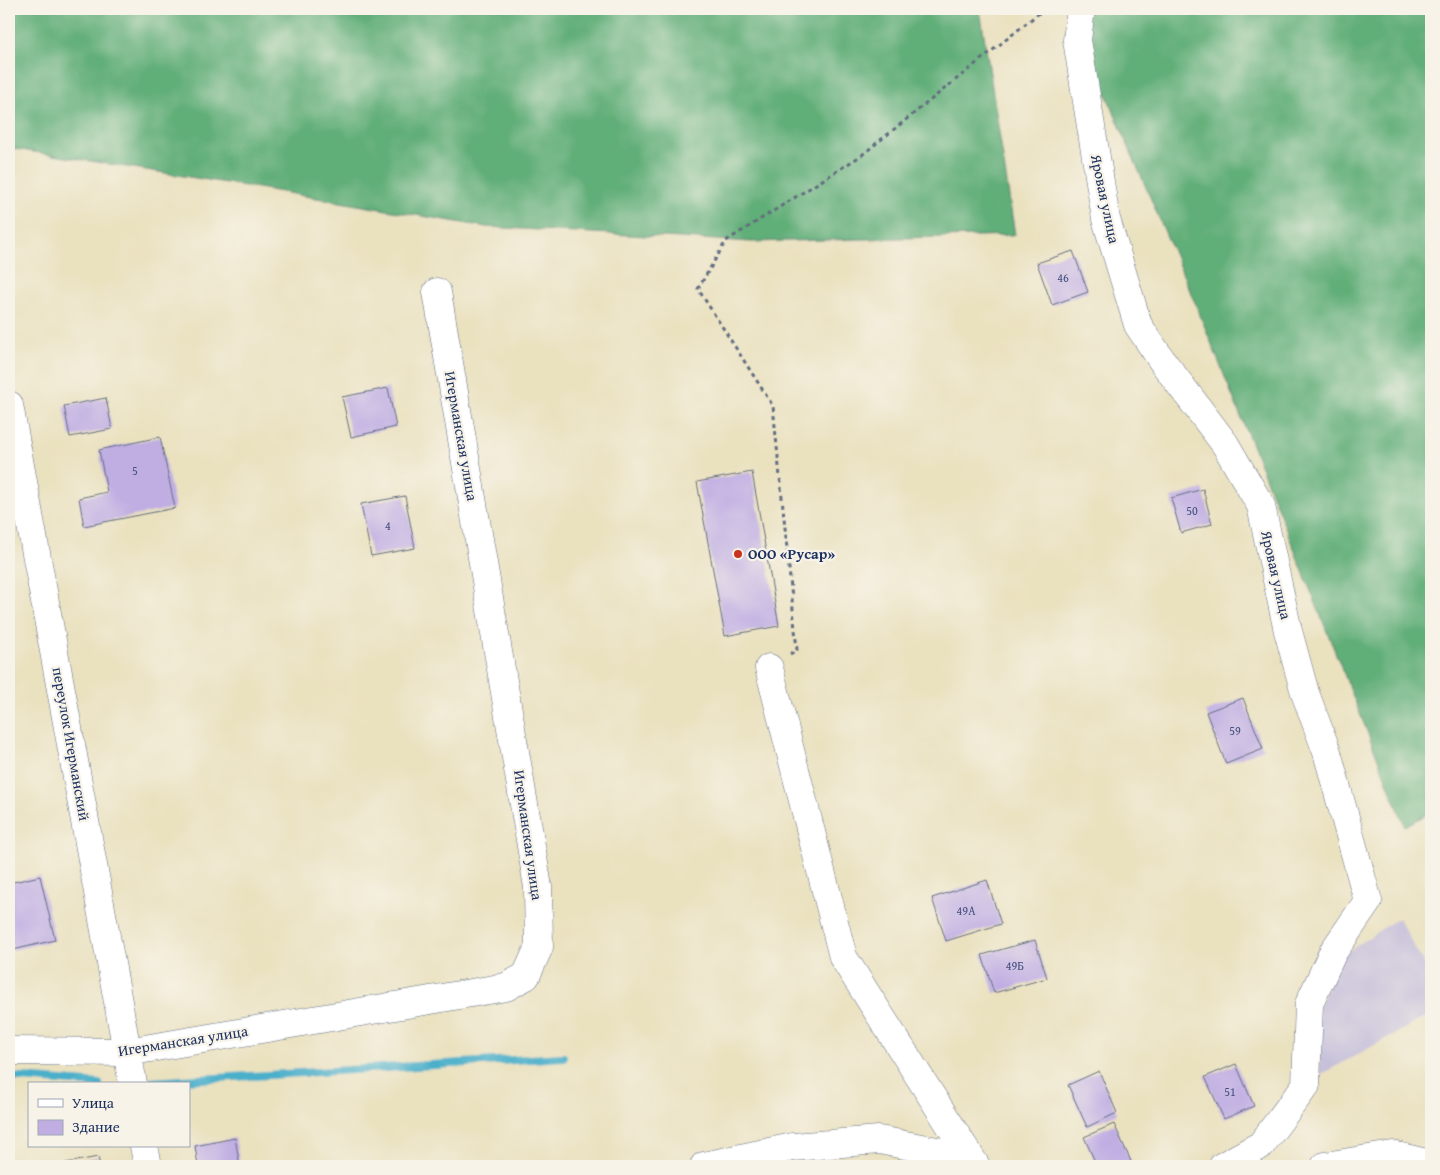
<svg xmlns="http://www.w3.org/2000/svg" width="1440" height="1175" viewBox="0 0 1440 1175" font-family="'Gentium Book Plus',serif">
  <style>
    .industrial { fill: #c6c0da }
    .forest { fill: #61ae78; stroke: #3e6e6b }
    .lines { fill: none; stroke-linecap: round; stroke-linejoin: round }
    .stream { stroke: #4aafca; stroke-width: 8 }
    .building { fill: #c0aee3 }
    .minor-casing { stroke: #636d80; stroke-width: 29 }
    .path { stroke: #636d80; stroke-width: 3; stroke-dasharray: 4 4; stroke-linecap: butt }
    .minor { stroke: #fff; stroke-width: 28 }
    .poi-dot { fill: #c8321e; stroke: #f7f3e8; stroke-width: 2 }
    .labels { text-anchor: middle; stroke-width: 4.5; stroke-linejoin: round; paint-order: stroke }
    .number-label { font-size: 12px; fill: #444f7f }
    .street-label { font-size: 15px; fill: #1b2f5e; stroke: #f7f3e8 }
    .poi-label { font-size: 15px; font-weight: bold; fill: #1b2f5e; stroke: #f7f3e8; text-anchor: start }
  </style>
  <rect width="100%" height="100%" fill="#f7f3e8"/>
  <filter id="ink" filterUnits="userSpaceOnUse"><feTurbulence type="fractalNoise" baseFrequency=".02" numOctaves="2"/><feDisplacementMap in="SourceGraphic" scale="10" xChannelSelector="R" yChannelSelector="G"/><feConvolveMatrix kernelMatrix="1 2 1 2 8 2 1 2 1" color-interpolation-filters="sRGB"/></filter>
  <filter id="wash" filterUnits="userSpaceOnUse"><feTurbulence type="fractalNoise" baseFrequency=".0096" numOctaves="4" result="noise"/><feDisplacementMap in="SourceGraphic" scale="20" xChannelSelector="R" yChannelSelector="G"/><feGaussianBlur stdDeviation="1.12" result="paint"/><feColorMatrix in="noise" values="0 0 0 0 0 0 0 0 0 0 0 0 0 0 0 0 0 1.4 0 .05"/><feComposite in="paint" operator="in"/></filter>
  <g filter="url(#wash)">
    <rect width="100%" height="100%" fill="#eae1bf"/>
    <polygon class="industrial" points="1398,918 1431,976 1431,1014 1320,1075 1319,1007 1341,956"/>
    <g class="forest">
      <polygon points="9,9 980,9 1015,235 752,242 486,227 264,189 9,148"/>
      <polygon points="1070,9 1431,9 1431,812 1405,826 1196,305"/>
    </g>
    <g class="lines">
      <g class="stream">
        <polyline points="9,1077 99,1084"/>
        <polyline points="152,1082 563,1057"/>
      </g>
    </g>
    <g id="blocks">
      <g class="building">
        <polygon points="1073,251 1088,292 1052,305 1037,263"/>
        <polygon points="388,388 396,427 351,437 342,397"/>
        <polygon points="106,398 112,429 70,437 64,406"/>
        <polygon points="160,437 175,508 84,526 79,498 107,492 99,450"/>
        <polygon points="752,472 779,626 725,636 697,482"/>
        <polygon points="1203,489 1212,524 1181,533 1171,498"/>
        <polygon points="405,496 415,548 371,556 361,504"/>
        <polygon points="1243,698 1263,749 1226,764 1206,712"/>
        <polygon points="40,876 55,940 13,950 9,934 9,883"/>
        <polygon points="987,880 1001,924 946,941 932,898"/>
        <polygon points="1035,940 1047,978 994,993 982,955"/>
        <polygon points="1236,1064 1254,1106 1224,1119 1205,1077"/>
        <polygon points="1099,1071 1117,1113 1087,1127 1068,1085"/>
        <polygon points="1114,1124 1133,1166 1097,1166 1084,1137"/>
        <polygon points="235,1138 240,1166 198,1166 195,1146"/>
        <polygon points="98,1157 100,1166 55,1166 55,1165"/>
      </g>
    </g>
  </g>
  <g filter="url(#ink)">
    <use href="#blocks" fill-opacity="0" stroke="#636d80" stroke-width="1"/>
    <g class="lines">
      <g class="minor-casing">
        <g id="minor">
          <polyline points="1081,9 1077,40 1106,219 1138,325 1163,362 1225,444 1261,506 1288,631 1305,693 1327,752 1368,901 1333,952 1309,1004 1306,1085 1261,1145 1223,1166"/>
          <polyline points="9,405 133,1084"/>
          <polyline points="769,668 843,957 976,1166"/>
          <polyline points="9,1051 127,1052 506,987 526,976 539,947 538,887 437,292"/>
          <polyline points="144,1146 148,1166"/>
          <polyline points="704,1166 793,1147 879,1140 942,1152 963,1166"/>
          <polyline points="1325,1166 1393,1155 1431,1164"/>
        </g>
      </g>
      <polyline class="path" points="790,654 797,650 773,406 698,289 726,241 862,155 1044,9"/>
      <use href="#minor" class="minor"/>
    </g>
  </g>
  <circle class="poi-dot" cx="738" cy="554" r="5"/>
  <g class="labels">
    <g class="number-label">
      <text x="1063" y="282">46</text>
      <text x="135" y="475">5</text>
      <text x="1192" y="515">50</text>
      <text x="388" y="530">4</text>
      <text x="1235" y="735">59</text>
      <text x="966" y="915">49А</text>
      <text x="1015" y="970">49Б</text>
      <text x="1230" y="1096">51</text>
    </g>
    <g class="street-label">
      <text transform="translate(1105 199) rotate(78)" y="5">Яровая улица</text>
      <text transform="translate(461 436) rotate(80)" y="5">Игерманская улица</text>
      <text transform="translate(1276 575) rotate(77)" y="5">Яровая улица</text>
      <text transform="translate(71 744) rotate(80)" y="5">переулок Игерманский</text>
      <text transform="translate(528 835) rotate(82)" y="5">Игерманская улица</text>
      <text transform="translate(183 1041) rotate(-9)" y="5">Игерманская улица</text>
    </g>
    <g class="poi-label">
      <text x="748" y="559">ООО «Русар»</text>
    </g>
  </g>
  <rect width="1440" height="1175" fill="none" stroke="#f7f3e8" stroke-width="30"/>
  <rect x="28" y="1082" width="162" height="65" fill="#f7f3e8" stroke="#9fa5b1"/>
  <rect x="38" y="1099" width="25" height="8" fill="#ffffff" stroke="#9fa5b1"/>
  <text x="72" y="1108" font-size="15" fill="#1b2f5e">Улица</text>
  <rect x="38" y="1120" width="25" height="15" fill="#c0aee3" stroke="#9fa5b1"/>
  <text x="72" y="1132" font-size="15" fill="#1b2f5e">Здание</text>
</svg>
